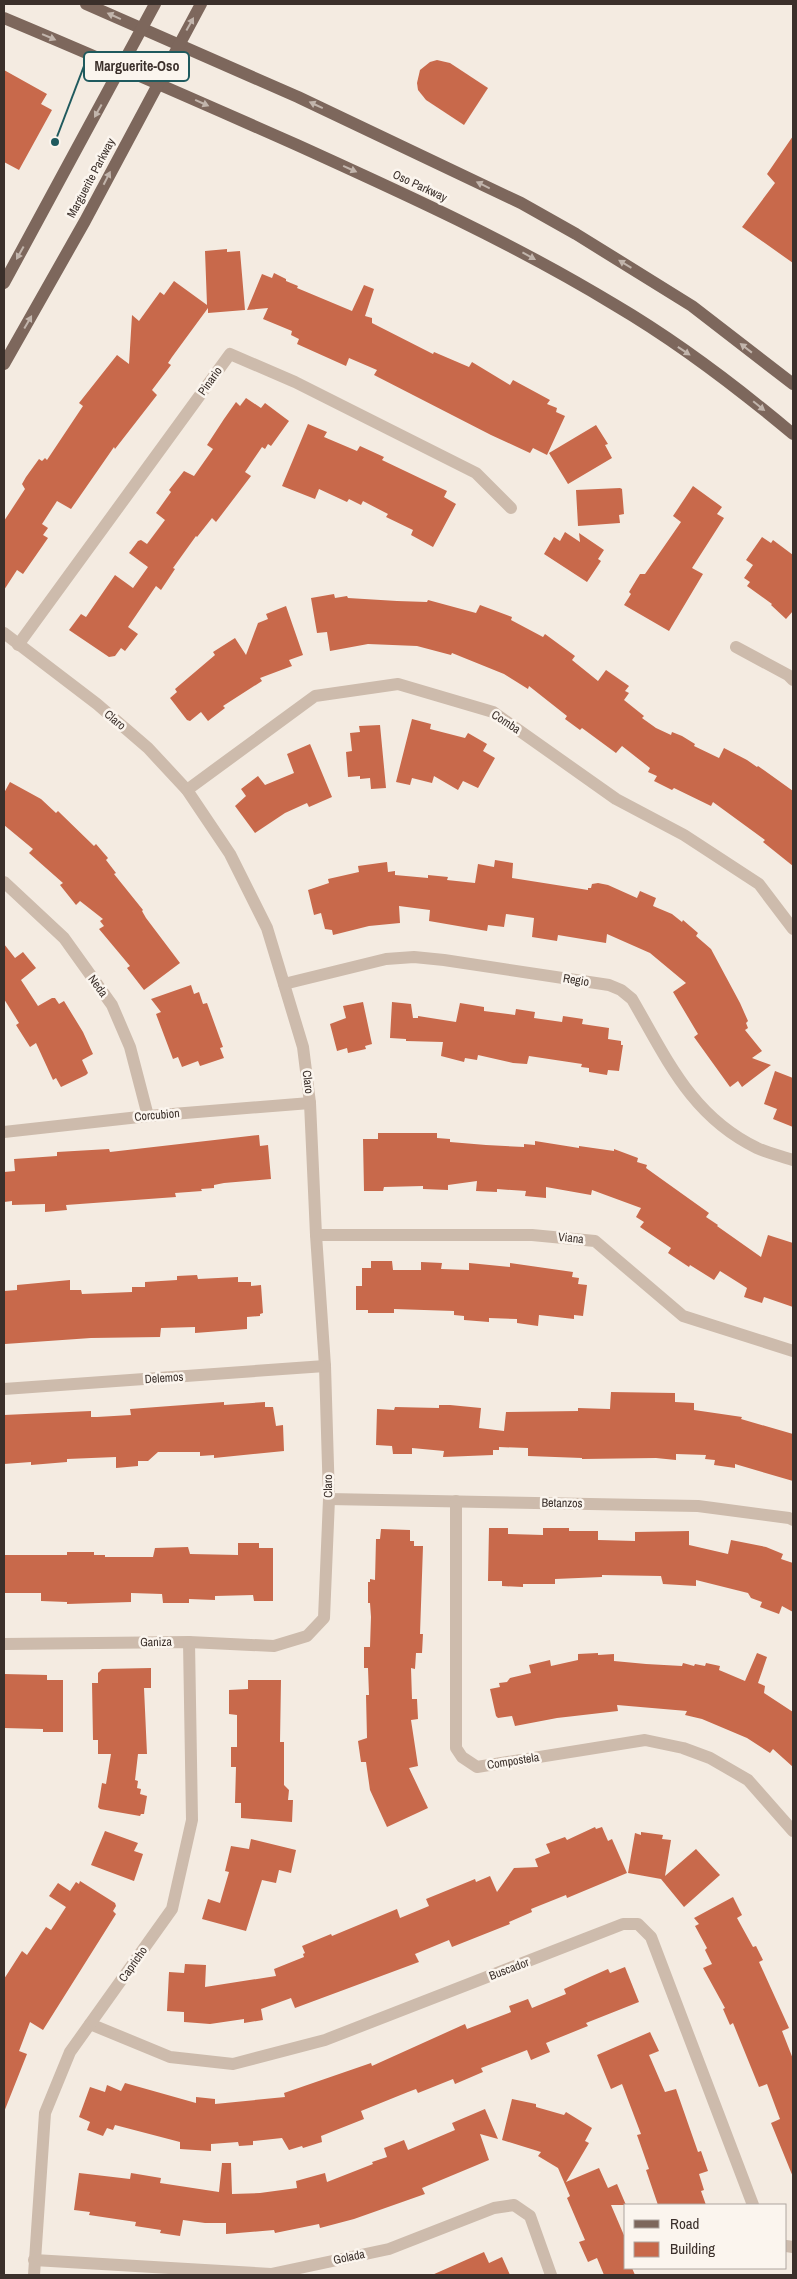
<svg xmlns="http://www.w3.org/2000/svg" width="797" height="2279" viewBox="0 0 797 2279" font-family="'Archivo Narrow',sans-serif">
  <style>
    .building { fill: #c8694b }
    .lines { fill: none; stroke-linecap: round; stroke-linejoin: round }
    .minor { stroke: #cdbbac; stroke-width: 12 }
    .major { stroke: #7d675c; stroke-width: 12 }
    .oneway { fill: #c2b5ac }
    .labels { text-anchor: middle; stroke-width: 5; stroke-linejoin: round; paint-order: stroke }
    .street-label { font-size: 12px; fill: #3b302b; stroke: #fbf5ee }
    .leader { fill: none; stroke: #1f5a5e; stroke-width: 2 }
    .callout-dot { fill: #1f5a5e; stroke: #fbf5ee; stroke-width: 2 }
    .callout { fill: #fbf5ee; stroke: #1f5a5e; stroke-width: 2 }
    .callout-label { font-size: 14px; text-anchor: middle; font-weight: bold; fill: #3b302b }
  </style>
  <rect width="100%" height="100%" fill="#f4ebe1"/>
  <g class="building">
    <polygon points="437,60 450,63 488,88 464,125 426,100 418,90 417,83 420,70 430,62"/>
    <polygon points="4,70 47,94 41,104 52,110 19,170 4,162"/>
    <polygon points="793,136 793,263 742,227 775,183 767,174"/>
    <polygon points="227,249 227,252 240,251 245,310 208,313 208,308 172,357 168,363 171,365 152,390 157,395 115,449 114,447 71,509 57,501 42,524 48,528 43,535 48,538 23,574 17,570 4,590 4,521 25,489 22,484 26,477 39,459 42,461 45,458 47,460 83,406 79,403 117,355 129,364 132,315 139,321 160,292 164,295 174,281 207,305 205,251"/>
    <polygon points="274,273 286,279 286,281 298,286 297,288 352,311 364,285 374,289 365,316 372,318 372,323 433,354 434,352 469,367 472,362 510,385 513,380 550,400 547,404 557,408 556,412 565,416 547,455 533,448 530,453 491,435 374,375 377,370 349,358 346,366 297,344 299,339 291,335 292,331 263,319 268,308 247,310 262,274 272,278"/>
    <polygon points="246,398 261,408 265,403 289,421 271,446 268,444 265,449 262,447 245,472 251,476 216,522 212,518 197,537 196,536 173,568 175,569 161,590 156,586 128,627 138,634 125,651 121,648 115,656 109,657 69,630 81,614 86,617 115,575 133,588 148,567 129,553 138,541 141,540 147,544 165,520 156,513 171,492 169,490 184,471 194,476 213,449 207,445 224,419 236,402 240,406"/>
    <polygon points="308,424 327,432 324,437 357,451 360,446 384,457 382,460 447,491 444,497 456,504 433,547 411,535 413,530 386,517 388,514 363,501 361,505 349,499 347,502 319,489 315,499 282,486"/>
    <polygon points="596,425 608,444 605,445 612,458 568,484 549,453"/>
    <polygon points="693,486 722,507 717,514 724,518 692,568 703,574 669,631 624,605 631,594 629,592 640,574 645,574 681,522 673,516"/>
    <polygon points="620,488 622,489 624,514 619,515 620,523 578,526 576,490"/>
    <polygon points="565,532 580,542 579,533 604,550 598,559 601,561 587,582 544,554 554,537 560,541"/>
    <polygon points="762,537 771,543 773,540 793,555 793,611 786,619 771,605 772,604 747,586 750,582 744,578 753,565 746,560"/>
    <polygon points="334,594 335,598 347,596 348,598 397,601 427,602 428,600 476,613 480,605 512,617 511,620 543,637 545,634 575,656 572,660 598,681 606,670 629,686 625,691 629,693 624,700 644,716 642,718 656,728 671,735 672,732 682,736 695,744 694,746 719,758 724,748 747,760 757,767 758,766 793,791 793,866 763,842 765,840 713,802 711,806 674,788 672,790 654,781 657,776 648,772 650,768 622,746 616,753 582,728 580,730 565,719 567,716 529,686 528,689 504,674 452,653 451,655 417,646 368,644 330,651 327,632 317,633 311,598"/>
    <polygon points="286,606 303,655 289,660 292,666 260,678 262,681 223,706 225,708 208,721 201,712 190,721 187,720 170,698 177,692 175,689 215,655 213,652 235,638 246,655 258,623 268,619 266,614"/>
    <polygon points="412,719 431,724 430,729 465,738 468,733 487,744 483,751 495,758 478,788 463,781 458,790 434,776 432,783 412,778 410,785 396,782"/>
    <polygon points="380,725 386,788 371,789 370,778 360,779 360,776 348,777 346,752 352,751 350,733 360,732 359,726"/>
    <polygon points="310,744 332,797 309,807 307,803 285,813 255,833 235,806 246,796 241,789 258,776 265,785 294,773 287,754"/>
    <polygon points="10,782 41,799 56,813 58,811 94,846 96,844 108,858 106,860 116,873 114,874 143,910 142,911 146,918 180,963 144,990 127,968 130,966 99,929 104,926 100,921 103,919 80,901 76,905 60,885 63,883 29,853 33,849 4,825 4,793"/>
    <polygon points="495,860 513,863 512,878 588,890 588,888 591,888 592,884 598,883 608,885 637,898 640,891 656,898 653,906 672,914 682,922 683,920 698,933 696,936 711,949 740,1003 748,1021 746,1023 748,1028 745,1030 762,1051 752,1058 771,1065 742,1087 738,1081 730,1087 694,1037 698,1034 673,992 686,983 650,953 607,934 606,943 558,935 557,941 532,937 534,918 506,914 504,927 488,925 487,931 429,921 430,910 399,906 400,923 369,926 333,935 332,930 325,929 321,913 314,915 308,890 329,883 328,879 359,872 358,866 387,862 388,872 395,871 395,875 428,878 428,875 448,877 447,880 475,883 478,864 494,867"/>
    <polygon points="4,944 15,958 23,952 36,968 21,980 38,1006 52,998 55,998 59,1004 64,1001 83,1032 93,1054 82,1060 88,1073 86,1075 61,1087 56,1078 53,1080 36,1043 30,1047 16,1025 19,1023 4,999"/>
    <polygon points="191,985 194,994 199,992 203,1004 207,1003 223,1047 220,1048 224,1058 200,1066 198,1061 182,1067 178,1057 173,1059 156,1014 161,1012 151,999"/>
    <polygon points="363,1002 372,1044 365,1046 366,1049 348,1053 347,1048 337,1051 330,1024 346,1018 343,1006"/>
    <polygon points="392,1002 411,1004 413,1018 418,1018 418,1016 456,1022 460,1003 484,1007 484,1011 515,1015 516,1009 535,1012 534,1018 562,1022 563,1016 583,1019 582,1024 609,1028 608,1039 621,1041 621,1045 623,1045 619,1071 608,1070 607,1075 589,1072 589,1068 581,1067 582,1064 529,1056 527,1064 513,1063 478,1055 477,1060 465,1058 464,1062 441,1056 443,1042 406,1041 406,1039 390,1038"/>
    <polygon points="775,1071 793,1078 793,1127 773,1119 777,1109 764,1104"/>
    <polygon points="378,1133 437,1133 437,1138 450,1139 450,1142 486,1145 524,1147 524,1144 535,1145 535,1141 579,1148 579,1146 614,1151 614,1149 638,1158 637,1162 647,1165 646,1168 709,1213 706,1217 718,1225 717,1226 761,1257 768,1235 793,1243 793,1307 764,1297 762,1303 744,1297 747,1288 720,1271 714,1280 690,1265 689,1267 668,1253 671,1248 640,1227 644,1222 636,1217 641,1208 592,1190 591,1195 546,1187 546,1198 525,1196 526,1191 497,1189 497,1192 476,1191 477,1181 448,1185 448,1190 423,1189 423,1186 384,1187 383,1191 364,1191 363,1139 378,1139"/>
    <polygon points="259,1135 260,1146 268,1145 271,1179 224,1183 214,1185 214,1188 201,1189 202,1191 175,1193 176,1197 66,1205 67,1210 45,1212 45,1204 12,1205 12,1201 4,1202 4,1172 15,1171 14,1159 57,1156 57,1152 109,1149 110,1152"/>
    <polygon points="371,1261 392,1261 393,1270 421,1270 421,1262 442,1263 441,1269 469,1270 469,1263 510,1267 510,1263 573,1272 572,1277 579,1278 578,1284 587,1285 583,1316 574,1315 574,1319 539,1315 538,1326 517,1323 517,1319 489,1318 489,1322 464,1320 464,1316 454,1315 454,1311 394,1309 394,1313 368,1313 368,1310 356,1310 356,1286 362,1286 362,1268 371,1268"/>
    <polygon points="197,1275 198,1279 238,1277 238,1282 251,1282 251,1286 261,1285 263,1313 260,1314 260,1316 247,1317 247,1329 195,1333 195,1327 161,1328 160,1337 91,1338 5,1344 4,1291 17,1290 17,1285 70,1280 70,1290 81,1290 82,1294 132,1292 132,1287 145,1287 145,1282 177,1280 177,1276"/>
    <polygon points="611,1392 675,1393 675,1402 694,1403 694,1410 742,1417 741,1419 793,1434 793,1481 735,1464 735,1468 714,1465 715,1460 705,1459 706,1455 676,1454 676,1460 656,1458 582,1459 582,1458 528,1456 528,1448 499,1447 499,1450 493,1450 493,1455 443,1457 444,1451 412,1448 412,1454 393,1454 392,1446 376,1445 377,1409 394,1410 395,1407 439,1408 439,1405 450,1405 481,1408 479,1428 504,1431 506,1412 578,1411 578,1408 610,1409"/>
    <polygon points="224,1402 224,1405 265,1402 265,1407 273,1407 276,1426 283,1425 284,1451 214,1458 214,1455 200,1456 200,1452 158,1452 148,1461 138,1461 138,1466 116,1468 116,1457 67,1459 67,1462 31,1465 31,1462 4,1464 4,1415 91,1411 91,1417 97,1417 131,1415 130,1409"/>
    <polygon points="489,1528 508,1528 508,1534 543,1535 543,1528 569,1528 569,1531 598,1531 598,1540 635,1541 635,1532 689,1531 689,1545 728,1554 731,1540 766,1547 783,1554 781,1559 793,1563 793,1612 782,1606 779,1614 760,1607 762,1602 751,1598 748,1593 696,1580 696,1586 663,1584 661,1576 602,1575 602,1577 555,1579 555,1584 523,1584 523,1587 502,1586 502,1581 488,1581"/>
    <polygon points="381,1529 410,1530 410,1541 414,1541 414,1546 423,1546 420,1634 423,1634 422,1653 416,1653 415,1669 411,1668 412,1699 417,1699 418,1719 411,1720 418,1766 409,1768 428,1808 387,1827 370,1790 366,1762 361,1762 358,1741 367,1738 366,1695 369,1695 368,1668 364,1668 364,1647 370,1647 371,1617 370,1603 368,1603 368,1582 370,1582 370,1579 375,1580 376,1539 380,1539"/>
    <polygon points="238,1543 259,1543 259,1548 273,1548 273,1601 254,1601 253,1595 215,1596 215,1600 189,1599 189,1603 163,1603 162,1594 131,1593 131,1602 67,1604 67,1602 41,1601 41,1593 4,1593 4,1555 67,1555 67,1552 94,1552 94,1555 105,1555 105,1557 153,1557 155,1548 188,1547 190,1554 238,1555"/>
    <polygon points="598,1653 598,1655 614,1654 614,1661 646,1664 682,1666 683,1663 694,1666 695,1664 705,1666 706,1663 720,1666 719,1670 745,1681 757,1653 767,1657 758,1683 765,1686 764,1693 793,1712 793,1767 773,1749 770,1753 747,1738 702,1719 685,1715 687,1711 617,1705 618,1711 557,1718 515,1726 512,1716 498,1718 496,1716 490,1689 500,1687 499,1683 507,1682 510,1678 531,1673 529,1665 550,1660 551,1666 578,1660 578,1654"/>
    <polygon points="151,1668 151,1688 144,1688 147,1754 138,1754 135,1780 138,1781 137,1788 141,1789 140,1794 147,1796 144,1814 141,1814 140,1816 100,1809 98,1807 102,1783 106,1784 111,1754 98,1754 98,1740 93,1740 92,1683 98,1683 98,1673 102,1669"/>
    <polygon points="4,1674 47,1675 47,1680 63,1680 63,1732 43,1732 43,1729 4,1728"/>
    <polygon points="248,1680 281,1680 280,1742 284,1742 284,1785 289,1790 288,1800 293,1800 292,1822 241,1818 241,1803 235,1803 236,1767 231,1767 231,1747 237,1747 237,1715 229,1714 229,1690 248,1689"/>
    <polygon points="595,1827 596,1829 602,1827 608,1841 612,1839 627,1873 567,1898 566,1895 531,1909 532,1912 509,1922 510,1924 452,1947 449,1940 415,1954 419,1962 295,2008 291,1998 261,2009 263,2020 244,2023 244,2019 210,2024 184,2022 184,2012 167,2011 169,1972 184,1973 185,1964 206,1965 205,1987 276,1976 274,1969 304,1957 303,1954 305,1953 302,1946 331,1934 332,1936 397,1909 400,1918 429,1906 426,1899 475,1879 476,1882 490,1876 497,1892 514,1868 538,1867 535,1859 550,1853 546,1844 565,1837 567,1840"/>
    <polygon points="105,1831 138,1843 134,1851 143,1854 134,1881 91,1865"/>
    <polygon points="641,1832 663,1835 662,1839 671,1840 665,1876 696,1849 720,1875 684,1907 661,1879 628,1873 635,1833 641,1835"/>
    <polygon points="251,1839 296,1850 291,1873 279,1870 276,1883 262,1880 246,1931 202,1919 208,1899 220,1903 229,1872 225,1871 231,1846 249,1849"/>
    <polygon points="80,1881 115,1903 116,1906 113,1911 116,1914 43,2030 30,2022 19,2051 27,2054 4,2112 4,1979 22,1951 27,1955 46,1927 51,1930 66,1907 49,1896 58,1883 70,1891 76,1882 79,1884"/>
    <polygon points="733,1897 742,1915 737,1918 753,1947 756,1946 763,1960 759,1962 789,2028 782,2031 793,2059 793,2177 771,2123 780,2119 767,2084 759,2087 733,2023 730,2025 723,2009 725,2008 703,1968 712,1964 705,1950 707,1948 695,1926 699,1924 694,1918"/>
    <polygon points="625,1967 639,2002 586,2023 588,2026 546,2043 550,2052 531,2060 527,2050 481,2068 483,2072 455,2084 453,2079 418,2093 416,2089 408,2092 361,2111 364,2119 321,2136 322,2142 303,2148 302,2146 289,2150 282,2138 253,2141 253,2145 239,2146 238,2142 211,2144 211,2151 180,2149 180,2142 115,2125 113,2130 107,2128 103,2136 87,2130 90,2122 79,2117 90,2087 105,2092 107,2085 121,2091 125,2083 196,2103 196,2097 215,2099 215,2104 285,2097 284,2093 371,2063 372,2066 465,2024 467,2029 511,2012 509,2006 528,1999 532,2008 566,1994 564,1989 590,1977 608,1969 610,1973"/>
    <polygon points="650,2032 659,2051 649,2055 665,2092 676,2089 698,2152 701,2151 708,2171 699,2174 704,2190 701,2191 706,2205 658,2205 646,2170 649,2169 637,2135 641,2134 622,2084 611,2089 597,2055"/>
    <polygon points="512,2099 536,2104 536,2107 564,2115 566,2112 592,2128 585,2141 589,2143 566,2182 599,2168 608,2188 617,2184 626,2205 611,2205 626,2240 626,2268 632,2268 635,2275 604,2275 597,2258 588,2262 579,2242 585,2240 567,2198 570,2196 558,2168 538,2156 541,2152 502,2140"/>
    <polygon points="485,2109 498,2139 480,2134 489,2160 422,2188 425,2194 354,2219 320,2228 319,2224 275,2233 274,2230 226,2234 226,2223 205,2223 183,2220 180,2236 160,2233 161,2230 135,2226 136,2222 89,2215 90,2212 74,2210 79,2173 130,2179 131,2173 161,2178 160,2183 219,2192 222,2163 231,2163 232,2194 260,2193 297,2188 296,2181 325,2173 327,2182 373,2164 372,2162 387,2157 384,2148 404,2140 408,2150 455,2130 452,2123"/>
    <polygon points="484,2252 489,2263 502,2257 510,2275 432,2275"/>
  </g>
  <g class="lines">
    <g class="minor">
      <polyline points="4,633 97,704 148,748 187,790 230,854 267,928 303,1047 310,1103 316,1235 325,1366 329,1499 324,1618 307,1636 274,1646 189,1642 4,1644"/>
      <polyline points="18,645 230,354 295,382 476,473 511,508"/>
      <polyline points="736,647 788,675 793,680"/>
      <polyline points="187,790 315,696 398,684 493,712 616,799 684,835 759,884 793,929"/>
      <polyline points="4,882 64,938 112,1005 130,1047 148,1116"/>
      <path d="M284 984 386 959 414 957 444 960 609 985 621 990 632 999C667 1059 691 1116 757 1148 768 1153 781 1156 793 1160"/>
      <polyline points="4,1132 148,1116 310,1103"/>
      <polyline points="316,1235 532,1235 595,1241 683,1316 793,1351"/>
      <polyline points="4,1389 325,1366"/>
      <polyline points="329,1499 698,1506 789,1518 793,1520"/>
      <polyline points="456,1501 456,1748 462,1757 477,1767 645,1740 683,1748 710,1758 748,1780 793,1831"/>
      <polyline points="90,2024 170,2057 233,2064 325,2040 623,1924 638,1924 651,1937 753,2205"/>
      <polyline points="786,2246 793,2247"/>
      <polyline points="34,2260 271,2274 389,2249 494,2208 514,2205 530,2216 551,2275"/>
      <polyline points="34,2275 45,2113 70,2052 172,1909 192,1820 189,1642"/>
    </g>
    <g class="major">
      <polyline points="86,4 298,97 521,203 576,234 692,306 793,384"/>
      <path d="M4 18C102 59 200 102 297 145 405 194 513 243 615 305 678 342 737 387 793 434"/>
      <polyline points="4,283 155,4"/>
      <polyline points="4,364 85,221 201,4"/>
    </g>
  </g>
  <defs><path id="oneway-solid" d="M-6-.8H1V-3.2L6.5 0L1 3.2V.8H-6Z" transform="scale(1.25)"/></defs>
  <g class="oneway">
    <use href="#oneway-solid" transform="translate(114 16) rotate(-156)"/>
    <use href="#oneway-solid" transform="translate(190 24) rotate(-61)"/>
    <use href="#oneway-solid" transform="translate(49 37) rotate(23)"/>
    <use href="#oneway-solid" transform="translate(202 103) rotate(24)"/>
    <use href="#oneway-solid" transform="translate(316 105) rotate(-155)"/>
    <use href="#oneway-solid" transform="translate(98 111) rotate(119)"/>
    <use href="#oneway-solid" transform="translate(350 169) rotate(24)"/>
    <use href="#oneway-solid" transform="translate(107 178) rotate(-63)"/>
    <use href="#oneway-solid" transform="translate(483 185) rotate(-154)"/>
    <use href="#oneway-solid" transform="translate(20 253) rotate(119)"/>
    <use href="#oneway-solid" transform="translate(529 256) rotate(29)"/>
    <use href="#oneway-solid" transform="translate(625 264) rotate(-149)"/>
    <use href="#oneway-solid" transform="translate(28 322) rotate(-60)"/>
    <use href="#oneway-solid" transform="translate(746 348) rotate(-142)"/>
    <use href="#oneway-solid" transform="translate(684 351) rotate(34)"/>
    <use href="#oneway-solid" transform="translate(759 406) rotate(39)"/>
  </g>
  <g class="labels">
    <g class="street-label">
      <text transform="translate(91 178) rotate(-62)" y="4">Marguerite Parkway</text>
      <text transform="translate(420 186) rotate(25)" y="4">Oso Parkway</text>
      <text transform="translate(210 381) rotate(-54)" y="4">Pinario</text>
      <text transform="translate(115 720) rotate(40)" y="4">Claro</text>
      <text transform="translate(506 722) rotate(33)" y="4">Comba</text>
      <text transform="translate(576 980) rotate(9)" y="4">Regio</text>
      <text transform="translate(98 986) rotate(54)" y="4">Neda</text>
      <text transform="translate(308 1082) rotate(83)" y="4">Claro</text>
      <text transform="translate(157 1115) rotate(-5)" y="4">Corcubion</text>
      <text transform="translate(571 1238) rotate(6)" y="4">Viana</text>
      <text transform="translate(164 1378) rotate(-4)" y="4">Delemos</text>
      <text transform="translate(328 1486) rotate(-91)" y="4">Claro</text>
      <text transform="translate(562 1503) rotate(1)" y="4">Betanzos</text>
      <text transform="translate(156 1642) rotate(-1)" y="4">Ganiza</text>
      <text transform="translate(513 1761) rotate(-9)" y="4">Compostela</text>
      <text transform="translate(133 1964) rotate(-55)" y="4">Capricho</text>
      <text transform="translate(509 1969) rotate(-21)" y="4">Buscador</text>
      <text transform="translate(349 2257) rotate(-12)" y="4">Golada</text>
    </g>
  </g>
  <path class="leader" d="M55 142L84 66"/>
  <circle class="callout-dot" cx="55" cy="142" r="5"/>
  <rect class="callout" x="84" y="52" width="105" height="29" rx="5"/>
  <g class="callout-label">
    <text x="137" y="71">Marguerite-Oso</text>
  </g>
  <rect width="797" height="2279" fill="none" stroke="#3b302b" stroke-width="10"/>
  <rect x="624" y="2204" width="162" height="65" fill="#fbf5ee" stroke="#aea6a0"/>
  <rect x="634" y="2220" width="25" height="8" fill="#7d675c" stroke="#aea6a0"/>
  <text x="670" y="2229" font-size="15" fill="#3b302b">Road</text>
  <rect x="634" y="2242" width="25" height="15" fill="#c8694b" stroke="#aea6a0"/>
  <text x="670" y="2254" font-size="15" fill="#3b302b">Building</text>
</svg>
